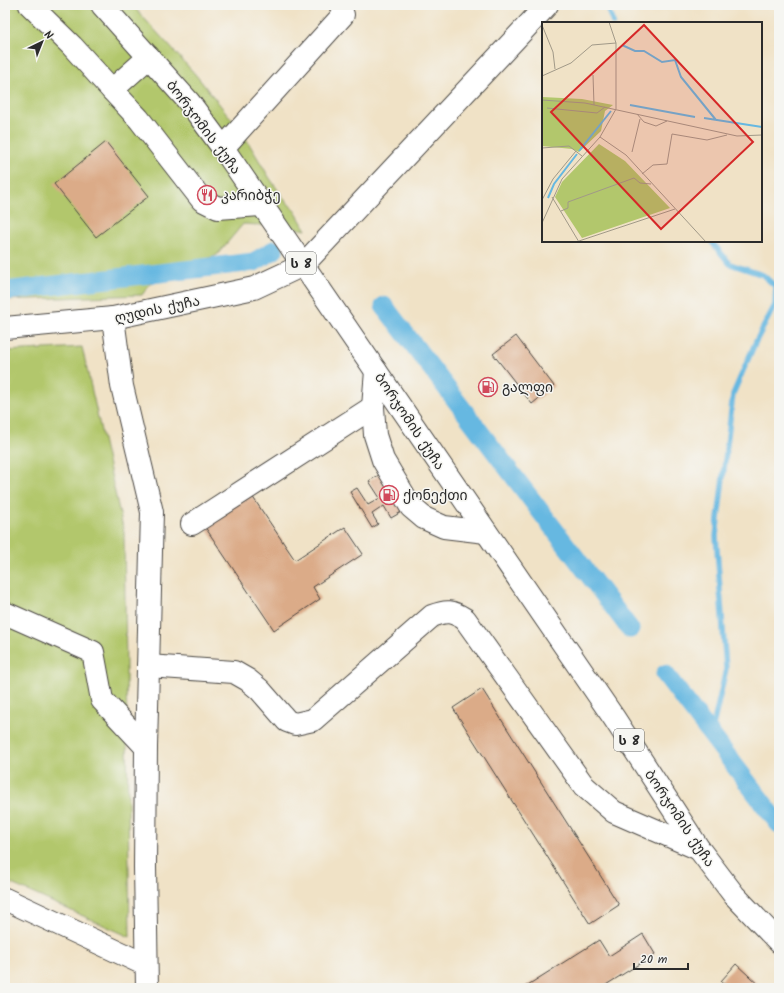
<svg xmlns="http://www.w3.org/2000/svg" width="784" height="993" viewBox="0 0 784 993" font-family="Kalam,'Noto Sans Georgian',sans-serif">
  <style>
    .green { fill: #b2c76c; stroke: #6e794c }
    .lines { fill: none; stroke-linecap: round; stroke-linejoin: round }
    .stream { stroke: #66b8e1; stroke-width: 5.5 }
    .canal { stroke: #66b8e1; stroke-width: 19 }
    .building { fill: #dbab88 }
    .minor-casing { stroke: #494642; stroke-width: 24 }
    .highway-casing { stroke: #494642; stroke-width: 24 }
    .minor { stroke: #fff; stroke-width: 22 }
    .highway { stroke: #fff; stroke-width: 22 }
    .labels { text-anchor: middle; stroke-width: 3; stroke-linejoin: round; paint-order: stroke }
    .shield { fill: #f6f6f2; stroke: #686867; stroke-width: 1 }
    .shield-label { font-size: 13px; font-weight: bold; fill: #2b2b2b }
    .street-label { font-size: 14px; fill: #2b2b2b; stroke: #f6f6f2 }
    .poi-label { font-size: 14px; fill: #2b2b2b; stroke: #f6f6f2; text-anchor: start }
    .inset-river { fill: none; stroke: #66b8e1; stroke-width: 2 }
    .inset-road { fill: none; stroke: #a19988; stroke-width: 1 }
    .view { fill: #d62828; fill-opacity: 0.15; stroke: #d62828; stroke-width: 2 }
    .inset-edge { fill: none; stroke: #2b2b2b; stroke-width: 2 }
  </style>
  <rect width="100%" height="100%" fill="#f6f6f2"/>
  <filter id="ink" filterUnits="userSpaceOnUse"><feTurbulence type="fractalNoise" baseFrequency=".025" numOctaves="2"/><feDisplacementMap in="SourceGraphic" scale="8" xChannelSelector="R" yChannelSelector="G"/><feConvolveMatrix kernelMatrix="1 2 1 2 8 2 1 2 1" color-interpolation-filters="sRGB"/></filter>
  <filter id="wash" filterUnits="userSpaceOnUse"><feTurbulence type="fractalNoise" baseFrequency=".012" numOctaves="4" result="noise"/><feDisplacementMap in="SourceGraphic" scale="16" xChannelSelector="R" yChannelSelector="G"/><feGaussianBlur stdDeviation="0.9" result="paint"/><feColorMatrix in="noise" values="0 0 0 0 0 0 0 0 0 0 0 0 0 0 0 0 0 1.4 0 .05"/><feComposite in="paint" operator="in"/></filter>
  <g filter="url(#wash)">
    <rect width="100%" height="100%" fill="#f0e2c6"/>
    <g class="green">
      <polygon points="5,5 132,5 195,74 242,132 269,177 284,199 295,211 306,230 289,227 243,224 217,255 178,270 150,284 142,295 5,300"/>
      <polygon points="82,347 124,532 130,937 5,881 5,351"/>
    </g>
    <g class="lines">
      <g class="stream">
        <polyline points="606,5 613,23"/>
        <polyline points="711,241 730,264 763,275 776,287 775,305 756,341 733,394 716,536 726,669 711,735"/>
      </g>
      <g class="canal">
        <polyline points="5,291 254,262 274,250"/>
        <polyline points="384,306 630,629"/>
        <polyline points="665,674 779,824"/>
      </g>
    </g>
    <g id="blocks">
      <g class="building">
        <polygon points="106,142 149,196 96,237 54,184"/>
        <polygon points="516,336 554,386 532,404 493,354"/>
        <polygon points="387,470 410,507 391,518 384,506 372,514 378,524 372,528 350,492 357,488 368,505 380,498 369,481"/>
        <polygon points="248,490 295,560 345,527 363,554 313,587 320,599 274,630 201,521"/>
        <polygon points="482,689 619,905 590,924 453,708"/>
        <polygon points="643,934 655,954 601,988 523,988 599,940 609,956"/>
        <polygon points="736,964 762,988 729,988 721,981"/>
      </g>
    </g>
  </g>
  <g filter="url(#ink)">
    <use href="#blocks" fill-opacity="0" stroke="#494642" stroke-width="1"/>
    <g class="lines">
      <g class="minor-casing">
        <g id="minor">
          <polyline points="30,5 72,46 112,90 139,119 202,200 218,208 261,205"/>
          <polyline points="112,90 149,57"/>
          <polyline points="223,148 343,15"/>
          <polyline points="113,318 122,386 152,512 146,747 145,867 147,988"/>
          <polyline points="5,328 113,318 254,288 303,265 547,5"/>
          <polyline points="376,371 373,407 375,435 383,460 411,507 424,518 444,527 486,532"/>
          <polyline points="192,524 373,407"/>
          <polyline points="5,613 93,652 102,700 146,747"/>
          <path d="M148 666 234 672 248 680 260 690 287 721 295 724 313 720 432 616C447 610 452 611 465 619L584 786 614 812 699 849"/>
          <polyline points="5,899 146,965"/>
        </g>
      </g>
      <g class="highway-casing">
        <polyline id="highway" points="102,5 189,102 223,148 614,718 699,849 734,895 779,942"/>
      </g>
      <use href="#minor" class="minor"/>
      <use href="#highway" class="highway"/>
    </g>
  </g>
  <defs>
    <g id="restaurant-ring" transform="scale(1)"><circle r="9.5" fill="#f6f6f2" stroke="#d1495b" stroke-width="1.5"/><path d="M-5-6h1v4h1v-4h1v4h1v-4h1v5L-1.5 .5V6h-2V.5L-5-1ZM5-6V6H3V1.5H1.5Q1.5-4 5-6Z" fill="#d1495b"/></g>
    <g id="fuel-ring" transform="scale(1)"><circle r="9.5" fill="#f6f6f2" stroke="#d1495b" stroke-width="1.5"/><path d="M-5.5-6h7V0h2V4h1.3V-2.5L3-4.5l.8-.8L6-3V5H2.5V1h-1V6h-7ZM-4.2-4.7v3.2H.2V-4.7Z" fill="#d1495b"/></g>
  </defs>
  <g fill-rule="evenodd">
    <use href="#restaurant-ring" x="207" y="195"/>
    <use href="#fuel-ring" x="488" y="387"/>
    <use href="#fuel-ring" x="389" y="495"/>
  </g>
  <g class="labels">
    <g class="shield">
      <rect x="286" y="252" width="30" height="22" rx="3"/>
      <rect x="614" y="729" width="30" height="22" rx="3"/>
    </g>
    <g class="shield-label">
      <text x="301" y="268">ს 8</text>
      <text x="629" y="745">ს 8</text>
    </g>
    <g class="street-label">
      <text transform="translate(204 127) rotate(53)" y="5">ბორჯომის ქუჩა</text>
      <text transform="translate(157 309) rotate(-12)" y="5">ღუდის ქუჩა</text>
      <text transform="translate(410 421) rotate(56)" y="5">ბორჯომის ქუჩა</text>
      <text transform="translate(680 818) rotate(56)" y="5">ბორჯომის ქუჩა</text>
    </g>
    <g class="poi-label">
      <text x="221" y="200">კარიბჭე</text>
      <text x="502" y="392">გალფი</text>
      <text x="403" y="500">ქონექთი</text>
    </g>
  </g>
  <g transform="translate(542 22)">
    <rect width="220" height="220" fill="#f0e2c6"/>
    <path d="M0 75 40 77 71 83 63 89 59 109 37 130 30 127 0 124ZM57 122 83 139 128 186 40 216 13 175 20 160Z" fill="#b2c76c"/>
    <path class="inset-river" d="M80 23 93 29H102L120 40 133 38 139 55 174 98M88 83 153 95M162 96 220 105M37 129 69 89M6 176 12 162 35 132"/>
    <path class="inset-road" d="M0 3 11 30 13 47M51 53 52 83M0 54 29 41 50 23 74 21M0 78 43 81 195 114 220 113M5 86 55 91 63 85M95 92 102 100 114 104 125 99M58 115 84 133 164 220M0 126 27 124 40 134M90 130 98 97M100 152 111 143 125 142 130 112 165 118 185 113M10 175 37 220M0 178 11 157 34 129M19 189 26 186V180L92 156 98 161 109 162M0 201 20 157 58 115 74 87V21L67 0M37 219 133 187"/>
    <path class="view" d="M102 3 211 120 119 207 9 90Z"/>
    <rect width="220" height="220" class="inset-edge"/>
  </g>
  <rect width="784" height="993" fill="none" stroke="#f6f6f2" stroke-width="20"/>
  <g transform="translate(42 42) rotate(43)" stroke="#f6f6f2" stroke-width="3" paint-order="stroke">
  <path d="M0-3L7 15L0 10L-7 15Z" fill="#2b2b2b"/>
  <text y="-6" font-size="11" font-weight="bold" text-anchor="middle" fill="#2b2b2b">N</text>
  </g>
  <path d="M634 963v6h54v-6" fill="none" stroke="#2b2b2b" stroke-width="2"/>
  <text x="640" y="963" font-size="12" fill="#2b2b2b" stroke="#f6f6f2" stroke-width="3" paint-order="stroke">20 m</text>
</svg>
